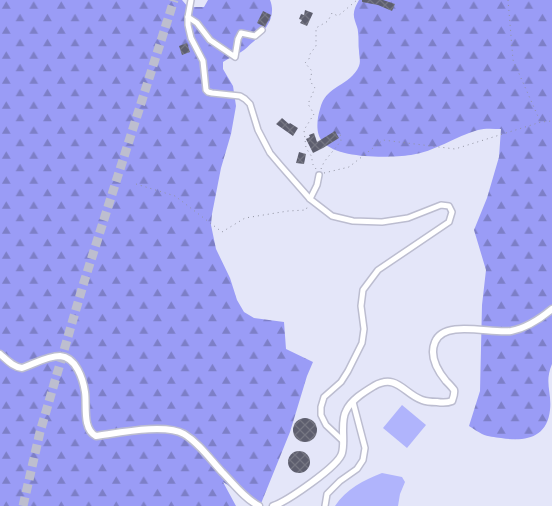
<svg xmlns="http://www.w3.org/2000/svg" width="552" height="506" viewBox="0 0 552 506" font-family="Cabin,sans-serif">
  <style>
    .forest { fill: url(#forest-firs) }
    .green { fill: #b0b4fc }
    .building { fill: url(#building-cross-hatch) }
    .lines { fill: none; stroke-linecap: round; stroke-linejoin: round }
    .trunk-tunnel { stroke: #bdbecf; stroke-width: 9; stroke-dasharray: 9 4.5; stroke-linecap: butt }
    .minor-casing { stroke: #bcbdd0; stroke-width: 8 }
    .tertiary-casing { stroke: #bcbdd0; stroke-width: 9 }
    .path { stroke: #9092a0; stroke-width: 1; stroke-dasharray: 1 4; stroke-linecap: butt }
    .minor { stroke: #fff; stroke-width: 5 }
    .tertiary { stroke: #fff; stroke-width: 6 }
  </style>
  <defs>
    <pattern id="forest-firs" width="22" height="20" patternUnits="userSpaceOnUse" patternTransform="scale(1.25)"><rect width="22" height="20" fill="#9a9cf6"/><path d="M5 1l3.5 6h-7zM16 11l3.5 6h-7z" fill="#7d7fc7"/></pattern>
    <pattern id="building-cross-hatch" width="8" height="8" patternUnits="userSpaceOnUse" patternTransform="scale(1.25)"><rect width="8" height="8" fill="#5d5e6e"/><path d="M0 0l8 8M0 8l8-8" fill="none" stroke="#757682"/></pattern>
  </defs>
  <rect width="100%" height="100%" fill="#e4e6f9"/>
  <g class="forest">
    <path d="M0 0H182L188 7H204L208 0H270C277 17 265 31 253 42 249 45 245 50 241 52 235 56 229 58 223 62V69L233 86 236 106 231 134 221 168 212 214 211 225 216 249 230 278 237 300 244 312 254 318 284 322 286 349 313 362 307 376 290 432 260 506 223 482 236 506H0Z"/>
    <path d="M359 0H552V364C544 383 552 392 550 410 547 438 525 442 501 438 495 437 488 437 482 434 478 432 474 429 469 426L480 391 482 305 486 270 474 230 487 198 499 157 501 129C494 129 485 128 478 130 456 136 434 152 411 155 389 158 338 159 323 142 315 134 317 119 320 109 326 84 350 87 359 66 361 61 359 56 359 51 358 45 359 38 358 32 358 28 356 25 355 21 352 13 355 7 359 0Z"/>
  </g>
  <g class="green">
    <polygon points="402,405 426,425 407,448 383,428"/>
    <path d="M382 473 402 477 405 482 400 494 398 506H335C346 489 364 480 382 473Z"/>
  </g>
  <g class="building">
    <polygon points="362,0 383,0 395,4 392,11 378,5 362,2"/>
    <polygon points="305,10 313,13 307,26 300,23 302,20 299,19 301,14 304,15"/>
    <polygon points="263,11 271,15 265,27 257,23"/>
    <polygon points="187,43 190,52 182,55 179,46"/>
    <polygon points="282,118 289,124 290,123 298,128 293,136 276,124"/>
    <polygon points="335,131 339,138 323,148 313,153 306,139 310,137 309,135 314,133 317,142"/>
    <polygon points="299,152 306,154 304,164 296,163"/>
    <circle cx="305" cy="430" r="12"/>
    <circle cx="299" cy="462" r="11"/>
  </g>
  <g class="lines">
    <polyline class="trunk-tunnel" points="23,506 40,432 84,282 174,0"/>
    <g class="minor-casing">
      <g id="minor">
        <polyline points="191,0 188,17 188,25 191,38 203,61 206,90 208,92 212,93 240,96 245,99 250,104 258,130 270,153 281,166 310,199 332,216 353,221 382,222 408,218 441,205 449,206 452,212 449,222 378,270 363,290 361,306 364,329 362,343 348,371 341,382 324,397 321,407 321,415 326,425 343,441"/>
        <polyline points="188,17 197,23 210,40 235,57 238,39 241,33 255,36 262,30"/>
        <polyline points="310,199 317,185 319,175"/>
        <polyline points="325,506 327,494 340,481 357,469 363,460 365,448 353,402"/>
      </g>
    </g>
    <g class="tertiary-casing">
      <g id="tertiary">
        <path d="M0 354C7 360 13 367 22 368 34 364 47 356 60 356 76 357 83 379 85 392 87 405 82 429 96 436 118 433 165 423 184 434 199 443 210 459 222 472 234 484 244 498 259 506"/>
        <path d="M273 506C286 502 339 466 342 453 344 446 343 437 343 430 343 424 343 416 346 411 351 400 364 392 374 386 397 373 404 394 422 400 427 402 432 402 437 402 443 403 447 403 452 401 453 398 455 393 454 390 452 387 448 383 446 381 437 370 429 356 435 342 444 319 491 334 511 331 527 328 540 319 552 309"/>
      </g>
    </g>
    <g class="path">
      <polyline points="508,0 513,60 540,121"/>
      <polyline points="316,169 312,163 312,157 306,148 304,130 314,114 308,104 315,88 310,81 312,71 305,63 309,59 310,54 316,46 316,28 328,21 332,13 338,16 357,0"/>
      <polyline points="321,169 324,162 341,141 340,133"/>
      <polyline points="324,173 349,167 383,140 455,149 541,122 552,121"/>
      <polyline points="136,184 175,196 222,232 245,218 288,211 306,210 308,205"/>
    </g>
    <use href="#minor" class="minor"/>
    <use href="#tertiary" class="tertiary"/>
  </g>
</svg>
